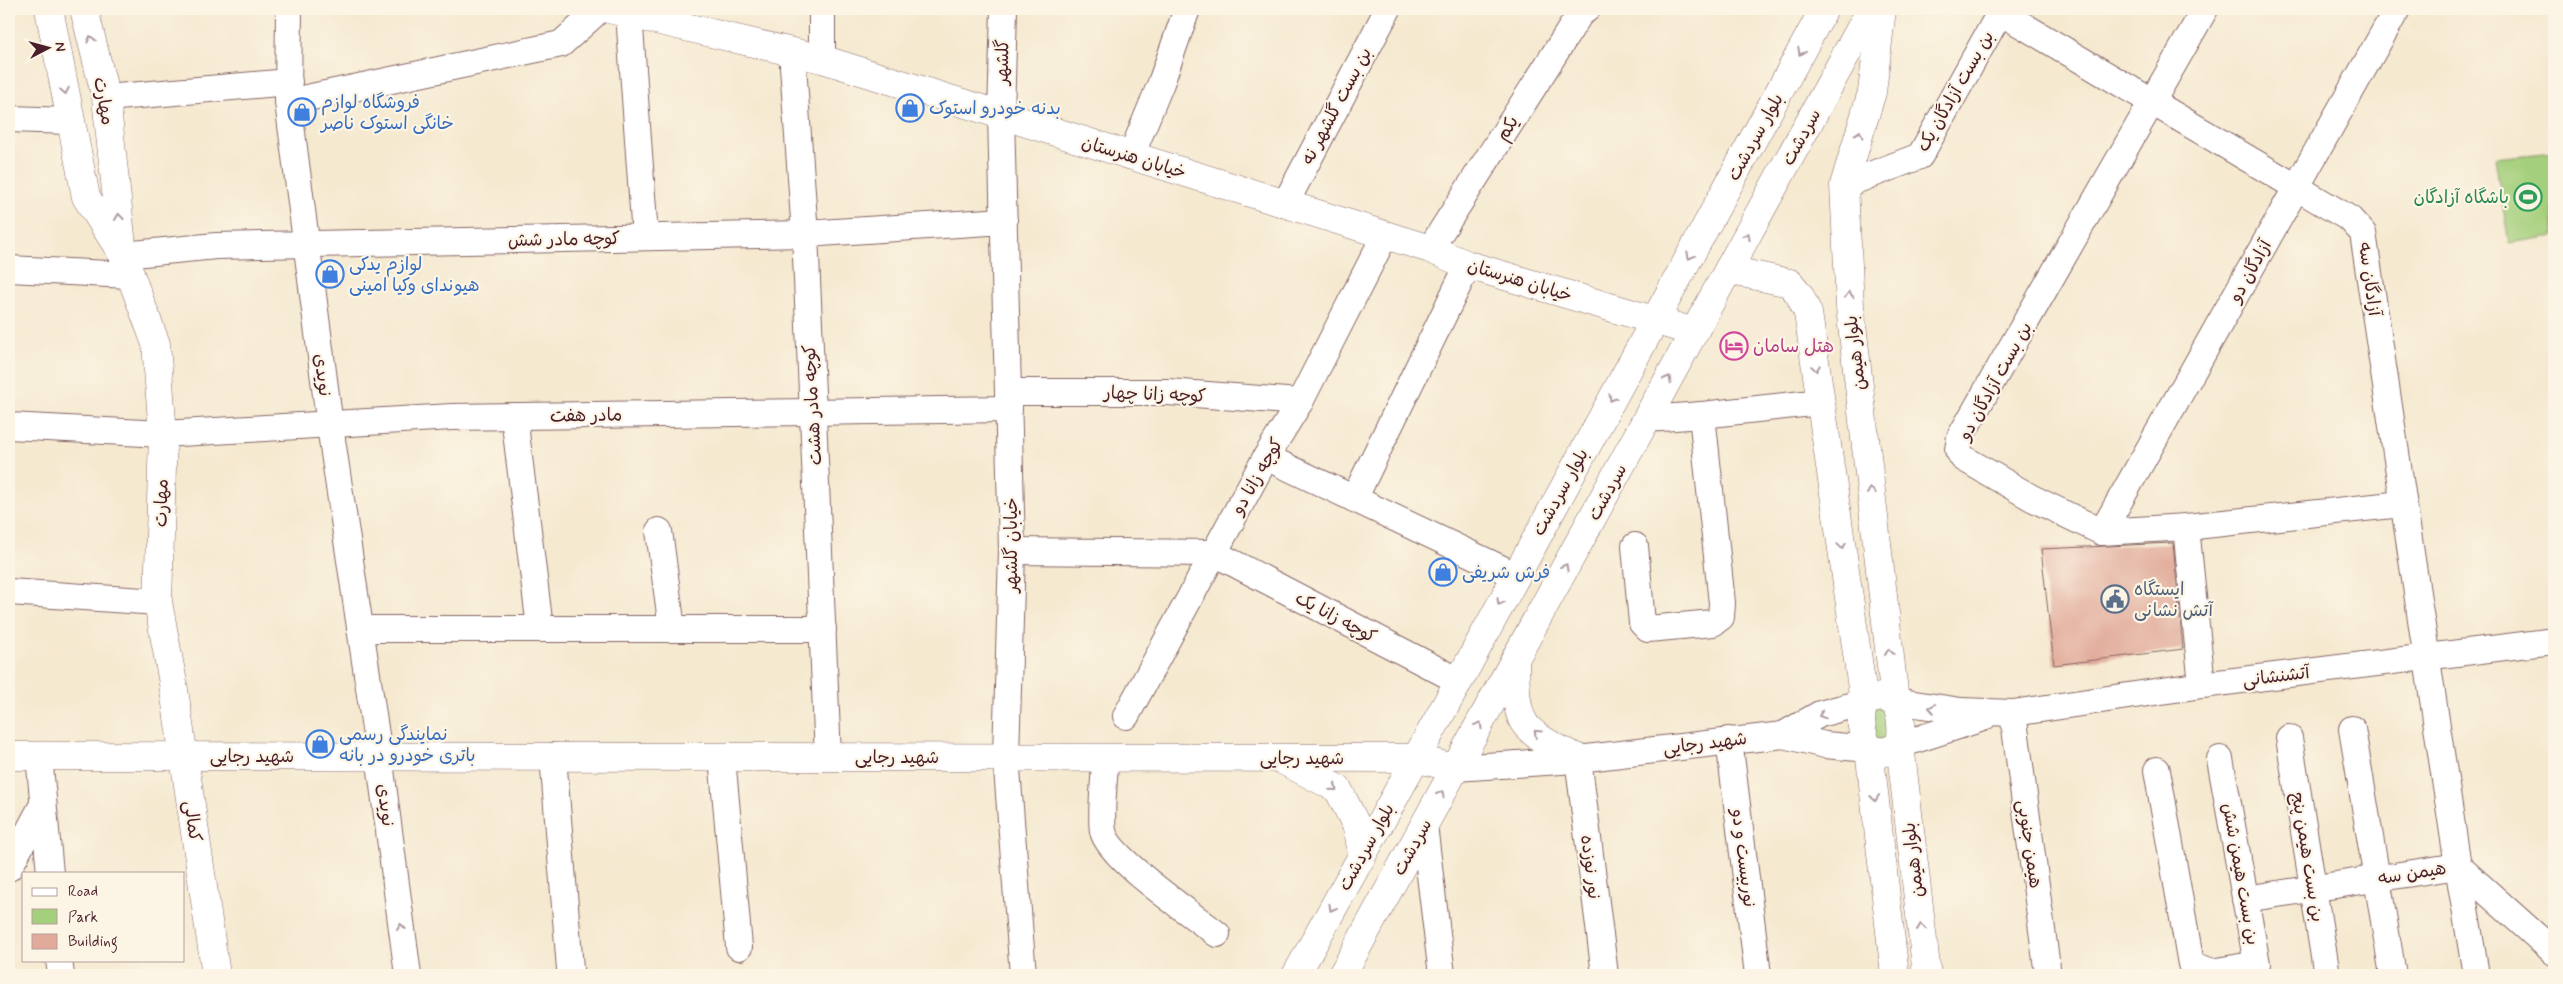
<svg xmlns="http://www.w3.org/2000/svg" width="2563" height="984" viewBox="0 0 2563 984" font-family="Mynerve,'Playpen Sans Arabic',sans-serif">
  <style>
    .green { fill: #a4cf7c; stroke: #777754 }
    .building { fill: #e1aa9a }
    .lines { fill: none; stroke-linecap: round; stroke-linejoin: round }
    .minor-casing { stroke: #866665; stroke-width: 28 }
    .major-casing { stroke: #866665; stroke-width: 29 }
    .minor { stroke: #fff; stroke-width: 26 }
    .major { stroke: #fff; stroke-width: 28 }
    .oneway { stroke: #ae9aa0 }
    .labels { text-anchor: middle; stroke-width: 4.5; stroke-linejoin: round; paint-order: stroke }
    .street-label { font-size: 18px; fill: #4a1f2b; stroke: #fcf5e5 }
    .shop-label { font-size: 18px; fill: #366cbe; stroke: #fcf5e5; text-anchor: start }
    .leisure-label { font-size: 18px; fill: #27864d; stroke: #fcf5e5; text-anchor: end }
    .hotel-label { font-size: 18px; fill: #b23c85; stroke: #fcf5e5; text-anchor: start }
    .service-label { font-size: 18px; fill: #4e5e75; stroke: #fcf5e5; text-anchor: start }
  </style>
  <rect width="100%" height="100%" fill="#fcf5e5"/>
  <filter id="ink" filterUnits="userSpaceOnUse"><feTurbulence type="fractalNoise" baseFrequency=".02" numOctaves="2"/><feDisplacementMap in="SourceGraphic" scale="10" xChannelSelector="R" yChannelSelector="G"/><feConvolveMatrix kernelMatrix="1 2 1 2 8 2 1 2 1" color-interpolation-filters="sRGB"/></filter>
  <filter id="wash" filterUnits="userSpaceOnUse"><feTurbulence type="fractalNoise" baseFrequency=".0096" numOctaves="4" result="noise"/><feDisplacementMap in="SourceGraphic" scale="20" xChannelSelector="R" yChannelSelector="G"/><feGaussianBlur stdDeviation="1.12" result="paint"/><feColorMatrix in="noise" values="0 0 0 0 0 0 0 0 0 0 0 0 0 0 0 0 0 1.4 0 .05"/><feComposite in="paint" operator="in"/></filter>
  <g filter="url(#wash)">
    <rect width="100%" height="100%" fill="#f5e9d0"/>
    <g class="green">
      <polygon points="2554,152 2554,236 2509,243 2495,158"/>
      <polygon points="1874,707 1888,709 1894,735 1874,742"/>
    </g>
    <g id="blocks">
      <polygon class="building" points="2173,543 2183,649 2054,665 2041,549"/>
    </g>
  </g>
  <g filter="url(#ink)">
    <use href="#blocks" fill-opacity="0" stroke="#866665" stroke-width="1"/>
    <g class="lines">
      <g class="minor-casing">
        <g id="minor">
          <polyline points="1004,9 1001,115 1012,551 1006,756 1023,975"/>
          <polyline points="2205,9 1960,437 1958,450 1963,458 2032,498 2102,532 2186,527 2402,504"/>
          <polyline points="2000,12 2350,219 2363,233 2458,866 2245,899"/>
          <polyline points="629,14 645,237"/>
          <polyline points="792,52 805,234 828,757"/>
          <polyline points="822,59 822,9"/>
          <polyline points="106,98 289,82"/>
          <polyline points="288,98 289,9"/>
          <polyline points="9,119 70,121"/>
          <polyline points="1131,156 1161,83 1187,9"/>
          <polyline points="1844,185 1920,156 2002,9"/>
          <polyline points="1285,204 1388,9"/>
          <polyline points="1430,249 1580,14 1587,9"/>
          <polyline points="123,255 216,246 805,234 1004,221"/>
          <polyline points="9,269 129,275"/>
          <polyline points="1009,392 1168,392 1300,402"/>
          <polyline points="514,416 540,628"/>
          <polyline points="1647,419 1702,415 1821,402"/>
          <polyline points="9,426 163,434 452,417 1009,409"/>
          <polyline points="1266,457 1515,575"/>
          <polyline points="1354,499 1468,265"/>
          <polyline points="2186,527 2202,685"/>
          <polyline points="659,531 672,629"/>
          <polyline points="2102,532 2397,9"/>
          <polyline points="1635,546 1642,623 1648,629 1713,623 1721,617 1722,603 1702,415"/>
          <polyline points="1012,551 1214,553 1459,681"/>
          <polyline points="9,592 158,602"/>
          <polyline points="360,629 823,629"/>
          <polyline points="1895,701 1961,711 2013,713 2202,685 2554,641"/>
          <polyline points="2013,713 2048,975"/>
          <polyline points="1126,716 1266,457 1300,402 1385,235"/>
          <polyline points="2352,729 2393,975"/>
          <polyline points="1783,735 1820,714 1864,702"/>
          <polyline points="2289,738 2327,975"/>
          <polyline points="1729,740 1758,975"/>
          <polyline points="1900,745 1983,718"/>
          <polyline points="39,756 50,873"/>
          <polyline points="553,756 570,969"/>
          <polyline points="722,757 739,947"/>
          <path d="M1105 758C1105 777 1100 814 1103 831 1108 858 1193 915 1217 934"/>
          <polyline points="1578,758 1605,975"/>
          <polyline points="1455,768 1561,761 1783,735 1825,745 1869,749"/>
          <polyline points="2157,770 2191,964 2212,972 2257,964 2220,759"/>
          <polyline points="1424,825 1442,975"/>
          <polyline points="9,868 43,804"/>
          <polyline points="59,960 61,975"/>
          <polyline points="408,975 379,755 330,426 288,102 561,44 600,9"/>
          <polyline points="2476,975 2458,866 2554,952"/>
        </g>
      </g>
      <g class="major-casing">
        <g id="major">
          <polyline points="49,9 86,197 123,255 106,98 84,9"/>
          <polyline points="609,9 822,59 1430,249 1468,265 1694,332"/>
          <polyline points="1882,9 1872,92 1844,185 1850,307 1895,701"/>
          <polyline points="123,255 156,344 163,434 158,602 173,683 216,975"/>
          <polyline points="1728,270 1790,283 1799,294 1808,313 1864,702"/>
          <path d="M1515 659C1516 678 1514 703 1523 721 1532 737 1562 751 1578 758"/>
          <path d="M1880 697 1895 701C1901 716 1903 728 1900 745L1885 752 1869 749C1861 733 1859 719 1864 702Z"/>
          <polyline points="1900,745 1927,975"/>
          <polyline points="1869,749 1895,975"/>
          <polyline points="9,756 1414,758 1455,768"/>
          <polyline points="1284,761 1338,789 1358,829 1362,855"/>
          <polyline points="1296,975 1459,681 1824,9"/>
          <polyline points="1342,975 1871,9"/>
        </g>
      </g>
      <use href="#minor" class="minor"/>
      <use href="#major" class="major"/>
    </g>
    <defs><path id="oneway-chevron" d="M-2-3.5L2.5 0L-2 3.5" fill="none" stroke-width="1.6" stroke-linecap="round" stroke-linejoin="round" transform="scale(1.25)"/></defs>
    <g class="oneway">
      <use href="#oneway-chevron" transform="translate(91 39) rotate(-104)"/>
      <use href="#oneway-chevron" transform="translate(1801 52) rotate(119)"/>
      <use href="#oneway-chevron" transform="translate(65 91) rotate(79)"/>
      <use href="#oneway-chevron" transform="translate(1859 134) rotate(-73)"/>
      <use href="#oneway-chevron" transform="translate(119 217) rotate(-96)"/>
      <use href="#oneway-chevron" transform="translate(1747 236) rotate(-61)"/>
      <use href="#oneway-chevron" transform="translate(1690 256) rotate(119)"/>
      <use href="#oneway-chevron" transform="translate(1849 295) rotate(-93)"/>
      <use href="#oneway-chevron" transform="translate(1816 368) rotate(82)"/>
      <use href="#oneway-chevron" transform="translate(1668 379) rotate(-61)"/>
      <use href="#oneway-chevron" transform="translate(1612 398) rotate(119)"/>
      <use href="#oneway-chevron" transform="translate(1871 491) rotate(-97)"/>
      <use href="#oneway-chevron" transform="translate(1842 546) rotate(82)"/>
      <use href="#oneway-chevron" transform="translate(1565 567) rotate(-61)"/>
      <use href="#oneway-chevron" transform="translate(1500 602) rotate(118)"/>
      <use href="#oneway-chevron" transform="translate(1889 652) rotate(-97)"/>
      <use href="#oneway-chevron" transform="translate(1932 708) rotate(-171)"/>
      <use href="#oneway-chevron" transform="translate(1822 715) rotate(161)"/>
      <use href="#oneway-chevron" transform="translate(1479 725) rotate(-61)"/>
      <use href="#oneway-chevron" transform="translate(1537 733) rotate(-137)"/>
      <use href="#oneway-chevron" transform="translate(1334 788) rotate(40)"/>
      <use href="#oneway-chevron" transform="translate(1441 794) rotate(-62)"/>
      <use href="#oneway-chevron" transform="translate(1875 798) rotate(83)"/>
      <use href="#oneway-chevron" transform="translate(1332 908) rotate(119)"/>
      <use href="#oneway-chevron" transform="translate(401 927) rotate(-97)"/>
      <use href="#oneway-chevron" transform="translate(1921 927) rotate(-97)"/>
    </g>
  </g>
  <defs>
    <g id="shop-ring" transform="scale(1.4375)"><circle r="9.5" fill="#fcf5e5" stroke="#3f7fe0" stroke-width="1.5"/><path d="M-5-2.5h2.3a2.7 3.5 0 0 1 5.4 0H5L5.5 6h-11ZM-1.5-2.5h3a1.5 2.3 0 0 0-3 0Z" fill="#3f7fe0"/></g>
    <g id="stadium-ring" transform="scale(1.4375)"><circle r="9.5" fill="#fcf5e5" stroke="#2e9e5b" stroke-width="1.5"/><path d="M0-5a6.5 5 0 1 0 0 10a6.5 5 0 1 0 0-10ZM-3.5-1.8h7v3.6h-7Z" fill="#2e9e5b"/></g>
    <g id="hotel-ring" transform="scale(1.4375)"><circle r="9.5" fill="#fcf5e5" stroke="#d1479c" stroke-width="1.5"/><path d="M-6-4.5h1.5V1H6V5H4.5V3h-9V5H-6ZM-4 0a1.8 1.8 0 1 1 3.6 0ZM.5 0V-2.5h3Q6-2.5 6 0Z" fill="#d1479c"/></g>
    <g id="civic-ring" transform="scale(1.4375)"><circle r="9.5" fill="#fcf5e5" stroke="#5c6f8a" stroke-width="1.5"/><path d="M-.6-6.5H3V-4.5H.6V-3L4-1V1h2V6H-6V1h2V-1L-.6-3ZM-1.2 2.5V6h2.4V2.5Z" fill="#5c6f8a"/></g>
  </defs>
  <g fill-rule="evenodd">
    <use href="#shop-ring" x="910" y="108"/>
    <use href="#shop-ring" x="302" y="112"/>
    <use href="#stadium-ring" x="2528" y="197"/>
    <use href="#shop-ring" x="330" y="274"/>
    <use href="#hotel-ring" x="1734" y="346"/>
    <use href="#shop-ring" x="1443" y="572"/>
    <use href="#civic-ring" x="2115" y="599"/>
    <use href="#shop-ring" x="320" y="744"/>
  </g>
  <g class="labels">
    <g class="street-label">
      <text transform="translate(1002 62) rotate(-89)" y="6">گلشهر</text>
      <text transform="translate(1955 91) rotate(-60)" y="6">بن بست آزادگان یک</text>
      <text transform="translate(104 101) rotate(80)" y="6">مهارت</text>
      <text transform="translate(1336 106) rotate(-62)" y="6">بن بست گلشهر نه</text>
      <text transform="translate(1507 128) rotate(-57)" y="6">یکم</text>
      <text transform="translate(1755 137) rotate(-61)" y="6">بلوار سردشت</text>
      <text transform="translate(1801 137) rotate(-61)" y="6">سردشت</text>
      <text transform="translate(1134 157) rotate(17)" y="6">خیابان هنرستان</text>
      <text transform="translate(564 239) rotate(-1)" y="6">کوچه مادر شش</text>
      <text transform="translate(2250 271) rotate(-61)" y="6">آزادگان دو</text>
      <text transform="translate(2370 279) rotate(82)" y="6">آزادگان سه</text>
      <text transform="translate(1520 280) rotate(17)" y="6">خیابان هنرستان</text>
      <text transform="translate(1855 353) rotate(-97)" y="6">بلوار هیمن</text>
      <text transform="translate(323 375) rotate(83)" y="6">نویدی</text>
      <text transform="translate(1995 381) rotate(-61)" y="6">بن بست آزادگان دو</text>
      <text transform="translate(1155 394) rotate(2)" y="6">کوچه زانا چهار</text>
      <text transform="translate(812 405) rotate(-93)" y="6">کوچه مادر هشت</text>
      <text transform="translate(586 415) rotate(-1)" y="6">مادر هفت</text>
      <text transform="translate(1257 476) rotate(-60)" y="6">کوچه زانا دو</text>
      <text transform="translate(1560 492) rotate(-61)" y="6">بلوار سردشت</text>
      <text transform="translate(1607 492) rotate(-61)" y="6">سردشت</text>
      <text transform="translate(161 503) rotate(-88)" y="6">مهارت</text>
      <text transform="translate(1011 545) rotate(-90)" y="6">خیابان گلشهر</text>
      <text transform="translate(1336 617) rotate(28)" y="6">کوچه زانا یک</text>
      <text transform="translate(2276 676) rotate(-7)" y="6">آتشنشانی</text>
      <text transform="translate(1705 743) rotate(-7)" y="6">شهید رجایی</text>
      <text x="252" y="762">شهید رجایی</text>
      <text x="897" y="763">شهید رجایی</text>
      <text x="1302" y="764">شهید رجایی</text>
      <text transform="translate(386 805) rotate(83)" y="6">نویدی</text>
      <text transform="translate(193 821) rotate(82)" y="6">کمالی</text>
      <text transform="translate(2030 844) rotate(82)" y="6">هیمن جنوبی</text>
      <text transform="translate(1366 847) rotate(-61)" y="6">بلوار سردشت</text>
      <text transform="translate(1412 847) rotate(-61)" y="6">سردشت</text>
      <text transform="translate(2308 857) rotate(81)" y="6">بن بست هیمن پنج</text>
      <text transform="translate(1744 858) rotate(83)" y="6">نوربیست و دو</text>
      <text transform="translate(1913 860) rotate(-97)" y="6">بلوار هیمن</text>
      <text transform="translate(1591 867) rotate(83)" y="6">نور نوزده</text>
      <text transform="translate(2412 873) rotate(-9)" y="6">هیمن سه</text>
      <text transform="translate(2241 874) rotate(80)" y="6">بن بست هیمن شش</text>
    </g>
    <g class="shop-label">
      <text x="321" y="108">فروشگاه لوازم<tspan x="321" dy="21">خانگى استوک ناصر</tspan></text>
      <text x="929" y="114">بدنه خودرو استوک</text>
      <text x="349" y="270">لوازم یدکى<tspan x="349" dy="21">هیونداى وکیا امینى</tspan></text>
      <text x="1462" y="578">فرش شریفی</text>
      <text x="339" y="740">نمایندگی رسمی<tspan x="339" dy="21">باتری خودرو در بانه</tspan></text>
    </g>
    <g class="leisure-label">
      <text x="2509" y="203">باشگاه آزادگان</text>
    </g>
    <g class="hotel-label">
      <text x="1753" y="352">هتل سامان</text>
    </g>
    <g class="service-label">
      <text x="2134" y="595">ایستگاه<tspan x="2134" dy="21">آتش نشانی</tspan></text>
    </g>
  </g>
  <rect width="2563" height="984" fill="none" stroke="#fcf5e5" stroke-width="30"/>
  <rect x="22" y="872" width="162" height="90" fill="#fcf5e5" stroke="#b59f9b"/>
  <rect x="32" y="888" width="25" height="8" fill="#ffffff" stroke="#b59f9b"/>
  <text x="68" y="896" font-size="15" fill="#4a1f2b">Road</text>
  <rect x="32" y="909" width="25" height="15" fill="#a4cf7c" stroke="#b59f9b"/>
  <text x="68" y="922" font-size="15" fill="#4a1f2b">Park</text>
  <rect x="32" y="934" width="25" height="15" fill="#e1aa9a" stroke="#b59f9b"/>
  <text x="68" y="946" font-size="15" fill="#4a1f2b">Building</text>
  <g transform="translate(48 48) rotate(84)" stroke="#fcf5e5" stroke-width="4" paint-order="stroke">
  <path d="M0-4L9 19L0 12L-9 19Z" fill="#4a1f2b"/>
  <text y="-8" font-size="14" font-weight="bold" text-anchor="middle" fill="#4a1f2b">N</text>
  </g>
</svg>
